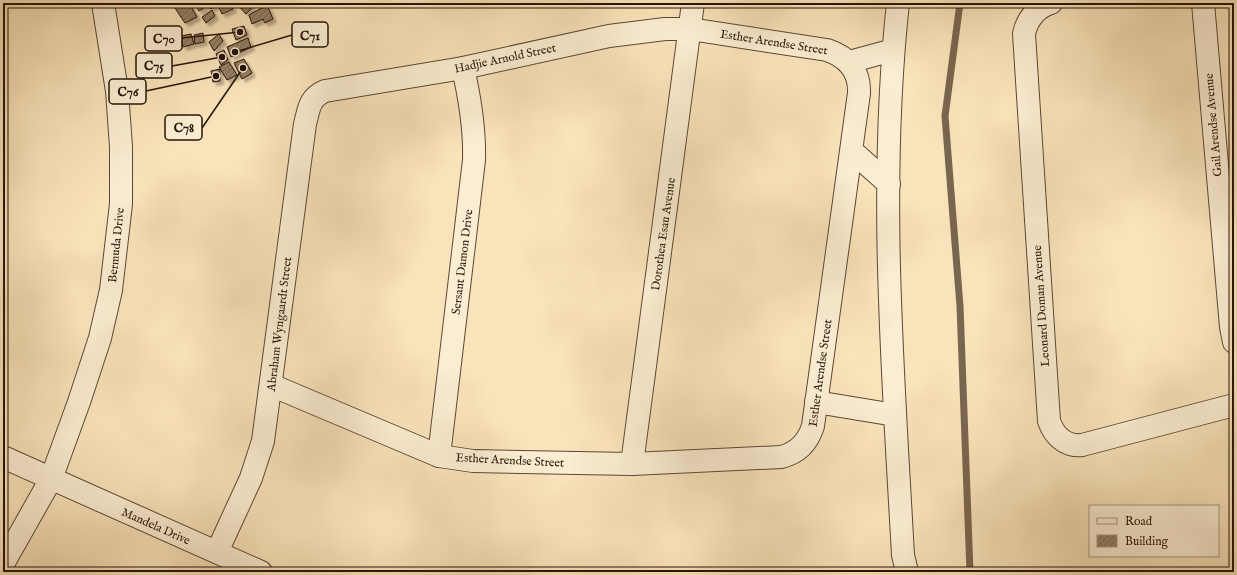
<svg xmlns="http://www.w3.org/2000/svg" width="1237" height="575" viewBox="0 0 1237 575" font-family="'IM FELL English',serif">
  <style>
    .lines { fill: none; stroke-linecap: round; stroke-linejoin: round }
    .stream { stroke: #79664f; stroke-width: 7 }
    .building { fill: url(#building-hatch); stroke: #261409; filter: url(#shadow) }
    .minor-casing { stroke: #5b4835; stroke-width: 24 }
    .minor { stroke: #fbedd2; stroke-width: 22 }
    .labels { text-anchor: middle; stroke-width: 3; stroke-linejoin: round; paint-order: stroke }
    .street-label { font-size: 12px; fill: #261409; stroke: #fbedd2 }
    .leader { fill: none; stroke: #261409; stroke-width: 1.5 }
    .callout-dot { fill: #261409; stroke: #fbedd2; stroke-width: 1.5 }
    .callout { fill: #fbedd2; stroke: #261409; stroke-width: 1.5 }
    .callout-label { font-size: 13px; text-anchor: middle; font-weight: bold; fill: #261409 }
  </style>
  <defs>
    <pattern id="building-hatch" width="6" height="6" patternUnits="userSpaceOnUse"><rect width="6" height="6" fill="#948065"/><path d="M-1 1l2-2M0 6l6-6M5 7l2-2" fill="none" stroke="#796851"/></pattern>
    <filter id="shadow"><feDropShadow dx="3.5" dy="3.5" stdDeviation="1" flood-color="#0004"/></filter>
  </defs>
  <rect width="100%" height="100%" fill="#f9e3ba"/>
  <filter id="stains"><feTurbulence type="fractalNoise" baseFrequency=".005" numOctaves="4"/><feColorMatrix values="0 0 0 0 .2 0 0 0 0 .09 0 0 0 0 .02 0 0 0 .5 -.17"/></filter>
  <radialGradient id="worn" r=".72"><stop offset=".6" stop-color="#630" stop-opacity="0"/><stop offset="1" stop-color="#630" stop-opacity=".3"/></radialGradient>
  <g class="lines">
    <polyline class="stream" points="960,3 945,116 960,306 970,572"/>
  </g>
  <g class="building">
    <polygon points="185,3 189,3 197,17 185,23 175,8"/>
    <polygon points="194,3 207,3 208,5 199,11"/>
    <polygon points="207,3 217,3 217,4 211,9"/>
    <polygon points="217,3 230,3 233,9 222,14"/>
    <polygon points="238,3 249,3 253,7 246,14 237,4"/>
    <polygon points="267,5 273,19 265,23 263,19 252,24 249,15"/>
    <polygon points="212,10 215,16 206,23 202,17"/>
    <polygon points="244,26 247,35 236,40 232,29"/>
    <polygon points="203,33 204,42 195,44 194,35"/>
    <polygon points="191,34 194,44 183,47 181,36"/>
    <polygon points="219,34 223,41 214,51 209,42"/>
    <polygon points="248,38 251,47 231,57 227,47"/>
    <polygon points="224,50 228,60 221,65 216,54"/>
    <polygon points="244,59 252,73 242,79 234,63"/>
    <polygon points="229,62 237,75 227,80 219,67"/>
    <polygon points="220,69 220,81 213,82 211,71"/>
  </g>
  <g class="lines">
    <g class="minor-casing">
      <g id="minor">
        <path d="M898 3C878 186 893 372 903 555L907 572"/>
        <path d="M1051 3C1037 7 1027 19 1024 34L1049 421C1054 435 1065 447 1082 445L1234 405"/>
        <polyline points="1203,3 1231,327 1234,342"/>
        <polyline points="849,62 893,50"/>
        <polyline points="852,151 889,184"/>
        <polyline points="816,402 895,415"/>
        <path d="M439 456 474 160C475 128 470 99 463 68"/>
        <polyline points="3,457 261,572"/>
        <polyline points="632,464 693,3"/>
        <path d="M217 552 251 478 263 441 305 124C309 109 309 98 325 91L463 68 609 36 665 29H690L827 50C848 57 860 71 859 93L813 426C808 442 798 453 781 457L632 464 473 461 439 456 271 385"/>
        <polyline points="3,564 51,479 79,402 100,338 111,290 121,204 121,147 117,91 103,3"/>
      </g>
    </g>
    <use href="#minor" class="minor"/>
  </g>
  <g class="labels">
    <g class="street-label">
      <text transform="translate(774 42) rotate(9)" y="4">Esther Arendse Street</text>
      <text transform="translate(505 58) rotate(-12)" y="4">Hadjie Arnold Street</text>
      <text transform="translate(1213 125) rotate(-95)" y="4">Gail Arendse Avenue</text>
      <text transform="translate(663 234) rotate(-82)" y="4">Dorothea Esau Avenue</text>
      <text transform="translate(116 245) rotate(-84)" y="4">Bermuda Drive</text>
      <text transform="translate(462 262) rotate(-83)" y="4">Sersant Damon Drive</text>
      <text transform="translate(1041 306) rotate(-94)" y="4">Leonard Doman Avenue</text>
      <text transform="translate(279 324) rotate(-83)" y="4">Abraham Wyngaardt Street</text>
      <text transform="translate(820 373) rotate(-82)" y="4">Esther Arendse Street</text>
      <text transform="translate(510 460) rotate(3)" y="4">Esther Arendse Street</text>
      <text transform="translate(156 526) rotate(24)" y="4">Mandela Drive</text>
    </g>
  </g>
  <path class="leader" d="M235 52L292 35M240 32L182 38M222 57L172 66M216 76L146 91M243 68L202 128"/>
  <g class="callout-dot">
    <circle cx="235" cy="52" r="4"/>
    <circle cx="240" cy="32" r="4"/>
    <circle cx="222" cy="57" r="4"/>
    <circle cx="216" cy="76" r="4"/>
    <circle cx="243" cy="68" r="4"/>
  </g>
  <g class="callout">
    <rect x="292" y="22" width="36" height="25" rx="4"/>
    <rect x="145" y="26" width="37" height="25" rx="4"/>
    <rect x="136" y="53" width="36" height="25" rx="4"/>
    <rect x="109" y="79" width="37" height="25" rx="4"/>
    <rect x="165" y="115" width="37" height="25" rx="4"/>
  </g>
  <g class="callout-label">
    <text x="310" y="40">C71</text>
    <text x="164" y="43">C70</text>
    <text x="154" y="70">C75</text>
    <text x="128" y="96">C76</text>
    <text x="184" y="132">C78</text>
  </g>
  <rect width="1237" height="575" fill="none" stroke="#f9e3ba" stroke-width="16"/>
  <rect x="4" y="4" width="1229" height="567" fill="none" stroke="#261409" stroke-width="2"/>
  <rect x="8" y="8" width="1221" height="559" fill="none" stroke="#261409"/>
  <rect x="1089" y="505" width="130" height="52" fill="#fbedd2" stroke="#a69682"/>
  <rect x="1097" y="518" width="20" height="6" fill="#fbedd2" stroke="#a69682"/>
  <text x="1125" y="525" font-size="12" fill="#261409">Road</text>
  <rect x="1097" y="535" width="20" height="12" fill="url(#building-hatch)" stroke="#a69682"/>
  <text x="1125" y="545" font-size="12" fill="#261409">Building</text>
  <rect width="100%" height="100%" filter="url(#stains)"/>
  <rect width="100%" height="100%" fill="url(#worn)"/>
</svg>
